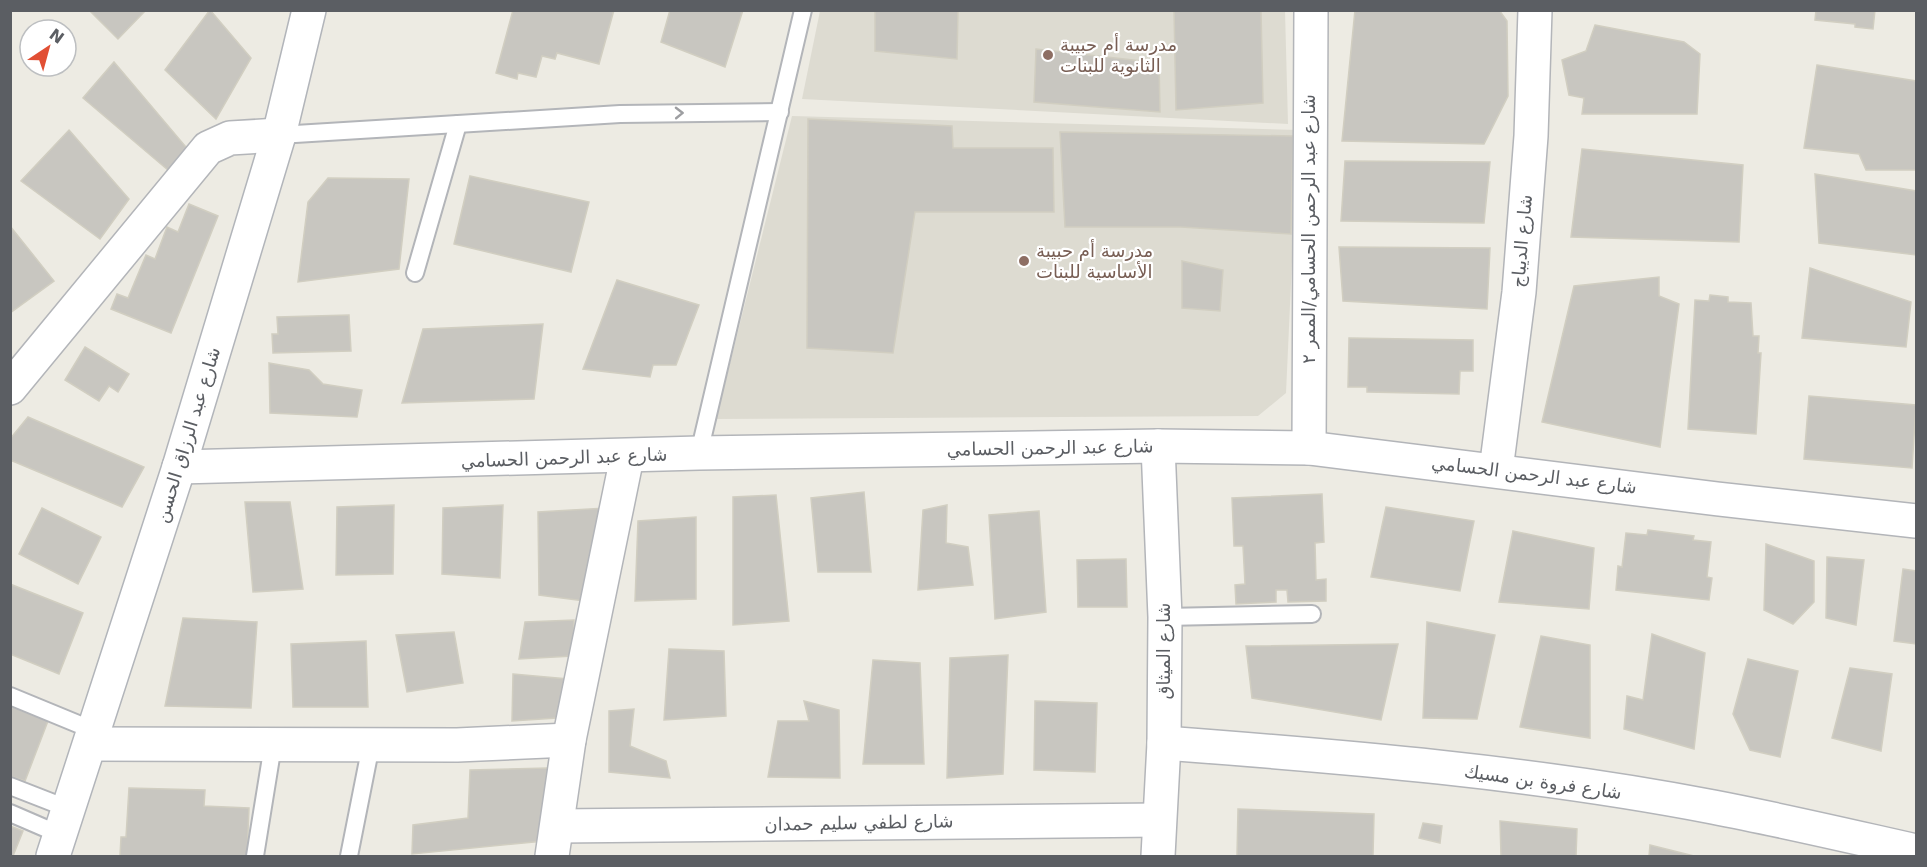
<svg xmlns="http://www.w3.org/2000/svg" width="1927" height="867" viewBox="0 0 1927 867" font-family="'DejaVu Sans','Noto Sans Arabic',sans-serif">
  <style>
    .education { fill: #dddbd1 }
    .building { fill: #c8c6c0; stroke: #d1cec1; stroke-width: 1.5 }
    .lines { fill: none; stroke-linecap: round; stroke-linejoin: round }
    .lane-casing { stroke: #b3b5b9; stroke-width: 20 }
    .street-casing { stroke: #b3b5b9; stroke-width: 36 }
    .secondary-casing { stroke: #b2b5ba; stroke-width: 36 }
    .lane { stroke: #fff; stroke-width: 16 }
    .street { stroke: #fff; stroke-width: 33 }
    .secondary { stroke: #fff; stroke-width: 33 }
    .oneway { stroke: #9d9ea1 }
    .education-dot { fill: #8d6e63; stroke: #fff; stroke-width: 2 }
    .labels { text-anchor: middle; stroke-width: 4.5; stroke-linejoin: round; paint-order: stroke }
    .education-label { font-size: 18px; fill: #785e54; stroke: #fff; text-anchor: start }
    .street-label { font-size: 18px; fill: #5b5e63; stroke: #fff }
  </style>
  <rect width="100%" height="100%" fill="#edebe3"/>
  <g class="education">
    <polygon points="820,11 1285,11 1288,124 802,99"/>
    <polygon points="792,116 1298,130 1286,393 1258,416 716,419"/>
  </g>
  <g class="building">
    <polygon points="89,10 146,10 118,39"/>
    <polygon points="210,10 251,58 216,119 165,70"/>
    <polygon points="513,10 614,10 599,64 557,53 555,59 542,56 536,77 518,73 517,79 496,73"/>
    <polygon points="670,10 743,10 725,67 661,42"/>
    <polygon points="875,10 958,10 957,59 875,51"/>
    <polygon points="1174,10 1261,10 1263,103 1176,110"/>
    <polygon points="1355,10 1499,10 1507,21 1508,96 1484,144 1342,141"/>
    <polygon points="1816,10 1875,10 1873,29 1855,27 1855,24 1815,20"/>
    <polygon points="1595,25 1684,42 1700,54 1697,114 1582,114 1584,98 1569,95 1562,60 1586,51"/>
    <polygon points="1036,49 1159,63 1160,112 1034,102"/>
    <polygon points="114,62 191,153 175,176 83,98"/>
    <polygon points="1817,65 1916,81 1916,170 1866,170 1859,154 1804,148"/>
    <polygon points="808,119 952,126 953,148 1053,148 1054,212 915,212 893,353 807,348"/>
    <polygon points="69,130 129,199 100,239 21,181"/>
    <polygon points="1060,132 1293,136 1291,234 1181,227 1065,227"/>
    <polygon points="1582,149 1743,165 1739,242 1571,237"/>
    <polygon points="1345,161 1490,162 1484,223 1341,221"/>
    <polygon points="1815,174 1916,191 1916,255 1819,243"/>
    <polygon points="470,176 589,202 571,272 454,244"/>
    <polygon points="328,178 409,179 399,269 298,282 308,202"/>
    <polygon points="189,204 218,216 171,333 111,309 117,294 128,298 146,255 155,259 167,227 178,232"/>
    <polygon points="10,226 54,281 10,313"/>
    <polygon points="1339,247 1490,248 1487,309 1343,301"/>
    <polygon points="1182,261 1223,270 1220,311 1182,308"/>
    <polygon points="1810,268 1911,302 1906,347 1802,338"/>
    <polygon points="1659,277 1659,296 1679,304 1660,447 1542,422 1574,286"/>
    <polygon points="617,280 699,305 676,365 653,365 650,377 583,369"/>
    <polygon points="1710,295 1728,297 1728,302 1751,303 1753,336 1759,336 1758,353 1761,353 1756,434 1688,429 1695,300 1709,301"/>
    <polygon points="349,315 351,351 273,353 272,334 278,334 277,317"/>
    <polygon points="543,324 534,399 402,403 423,329"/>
    <polygon points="1349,338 1473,340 1473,371 1460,371 1459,394 1367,392 1367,387 1348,387"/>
    <polygon points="85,347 129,374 118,392 109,386 99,401 65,380"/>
    <polygon points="269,363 309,370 323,384 362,390 357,417 270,413"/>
    <polygon points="1809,396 1916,405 1912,468 1804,459"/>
    <polygon points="28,417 144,467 122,507 10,460 10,439"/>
    <polygon points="864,492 871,572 818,572 811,498"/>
    <polygon points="1322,494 1324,542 1315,543 1316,580 1326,579 1326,601 1288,602 1287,590 1276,590 1276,602 1236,604 1235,585 1245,584 1243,546 1234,546 1232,498"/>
    <polygon points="776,495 789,621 733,625 733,497"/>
    <polygon points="245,502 290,502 303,589 253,592"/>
    <polygon points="394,505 393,574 336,575 337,507"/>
    <polygon points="503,505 500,578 442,574 443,508"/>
    <polygon points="947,505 946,543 968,547 973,585 918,590 923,510"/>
    <polygon points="1386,507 1474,521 1460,591 1371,577"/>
    <polygon points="42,508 101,537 78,584 19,554"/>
    <polygon points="606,508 592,602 539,595 538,512"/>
    <polygon points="1039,511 1046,612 995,619 989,515"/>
    <polygon points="696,517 696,599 635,601 638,521"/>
    <polygon points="1648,530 1694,536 1693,540 1711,542 1707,577 1712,578 1709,600 1616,590 1618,566 1622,567 1626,533 1647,535"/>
    <polygon points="1513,531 1594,548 1589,609 1499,602"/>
    <polygon points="1766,544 1814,561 1814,602 1793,624 1764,610"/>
    <polygon points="1827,557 1864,560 1856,625 1826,618"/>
    <polygon points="1126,559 1127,607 1078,607 1077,560"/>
    <polygon points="1903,569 1916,571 1916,644 1894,641"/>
    <polygon points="10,584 83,613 59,674 10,654"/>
    <polygon points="183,618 257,622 251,708 165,706"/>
    <polygon points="574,620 573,656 519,659 525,622"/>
    <polygon points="1427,622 1495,635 1477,719 1423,718"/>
    <polygon points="454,632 463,683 407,692 396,635"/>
    <polygon points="1652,634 1705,653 1694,749 1624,729 1627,696 1643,700"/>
    <polygon points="1541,636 1590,645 1590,738 1520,727"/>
    <polygon points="366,641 368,707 293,707 291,644"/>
    <polygon points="1398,644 1381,720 1252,698 1246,646"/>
    <polygon points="669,649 724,651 726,716 664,720"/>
    <polygon points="1008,655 1003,774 947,778 950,658"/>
    <polygon points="1748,659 1798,671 1780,757 1750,750 1733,714"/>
    <polygon points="873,660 920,663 924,764 863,764"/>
    <polygon points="1850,668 1892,674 1881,751 1832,738"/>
    <polygon points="513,674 568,679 557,718 512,721"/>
    <polygon points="804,701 839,710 840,778 768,777 778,721 809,721"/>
    <polygon points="1035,701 1097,703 1095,772 1034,770"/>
    <polygon points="10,706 48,721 25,781 10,776"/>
    <polygon points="634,709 630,746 666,761 670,778 609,772 609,711"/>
    <polygon points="548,768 544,841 412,854 413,825 468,818 470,770"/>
    <polygon points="129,788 205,790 204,806 249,808 247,856 120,856 121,837 126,837"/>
    <polygon points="1238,809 1374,814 1373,856 1237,856"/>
    <polygon points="1500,821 1577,829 1576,856 1501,856"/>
    <polygon points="1423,823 1442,826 1440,843 1419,838"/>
    <polygon points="10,826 23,831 13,856 10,856"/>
    <polygon points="1650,845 1694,856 1649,856"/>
  </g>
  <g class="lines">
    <g class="lane-casing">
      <g id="lane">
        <polyline points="279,135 620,114 780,112"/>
        <polyline points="415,273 458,124"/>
        <polyline points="699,453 803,10"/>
        <polyline points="1165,617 1312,614"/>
        <polyline points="10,696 95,731"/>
        <polyline points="10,786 69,809"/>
        <polyline points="10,813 61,835"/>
        <polyline points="255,856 273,745"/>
        <polyline points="349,856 371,745"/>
      </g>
    </g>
    <g class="street-casing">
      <g id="street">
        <polyline points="10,388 208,148 230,138 279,135"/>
        <polyline points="1158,446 1165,617 1164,743 1158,856"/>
        <polyline points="1309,448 1311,10"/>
        <polyline points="179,467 699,453 1158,446 1309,448 1718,499 1916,521"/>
        <polyline points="1496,470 1519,292 1531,136 1535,10"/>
        <path d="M1164 743C1348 757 1532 772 1713 807 1781 820 1849 836 1916 851"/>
        <polyline points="91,744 457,745 569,740"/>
        <polyline points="558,826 1159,820"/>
        <polyline points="552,856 569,740 627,457"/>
      </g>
    </g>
    <g class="secondary-casing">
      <polyline id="secondary" points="53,856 179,467 279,135 309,10"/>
    </g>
    <use href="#lane" class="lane"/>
    <use href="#street" class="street"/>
    <use href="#secondary" class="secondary"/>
  </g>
  <defs><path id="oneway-chevron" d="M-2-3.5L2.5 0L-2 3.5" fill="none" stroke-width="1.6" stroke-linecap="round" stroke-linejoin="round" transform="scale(1.5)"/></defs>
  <use class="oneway" href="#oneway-chevron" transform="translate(679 113) rotate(-1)"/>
  <g class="education-dot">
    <circle cx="1048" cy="55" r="6"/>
    <circle cx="1024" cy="261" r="6"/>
  </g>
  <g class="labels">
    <g class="education-label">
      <text x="1060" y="51">مدرسة أم حبيبة<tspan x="1060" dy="21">الثانوية للبنات</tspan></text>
      <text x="1036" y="257">مدرسة أم حبيبة<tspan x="1036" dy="21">الأساسية للبنات</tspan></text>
    </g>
    <g class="street-label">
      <text transform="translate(1309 229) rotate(-90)" y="6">شارع عبد الرحمن الحسامي/الممر ٢</text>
      <text transform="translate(1522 241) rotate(-85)" y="6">شارع الديباج</text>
      <text transform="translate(188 435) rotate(-73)" y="6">شارع عبد الرزاق الحسن</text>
      <text transform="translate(1050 448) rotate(-1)" y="6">شارع عبد الرحمن الحسامي</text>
      <text transform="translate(564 458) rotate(-2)" y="6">شارع عبد الرحمن الحسامي</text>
      <text transform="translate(1534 475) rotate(7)" y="6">شارع عبد الرحمن الحسامي</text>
      <text transform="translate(1164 651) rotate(-90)" y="6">شارع الميثاق</text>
      <text transform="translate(1543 782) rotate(8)" y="6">شارع فروة بن مسيك</text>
      <text transform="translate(859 823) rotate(-1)" y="6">شارع لطفي سليم حمدان</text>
    </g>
  </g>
  <rect width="1927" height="867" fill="none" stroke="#5b5e63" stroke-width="24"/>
  <g transform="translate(48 48) rotate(36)"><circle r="28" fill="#ffffff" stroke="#bdbfc1" stroke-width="1.5"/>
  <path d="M0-4.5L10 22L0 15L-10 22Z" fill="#e14f34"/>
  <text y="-9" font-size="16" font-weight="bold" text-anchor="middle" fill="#5b5e63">N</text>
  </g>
</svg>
